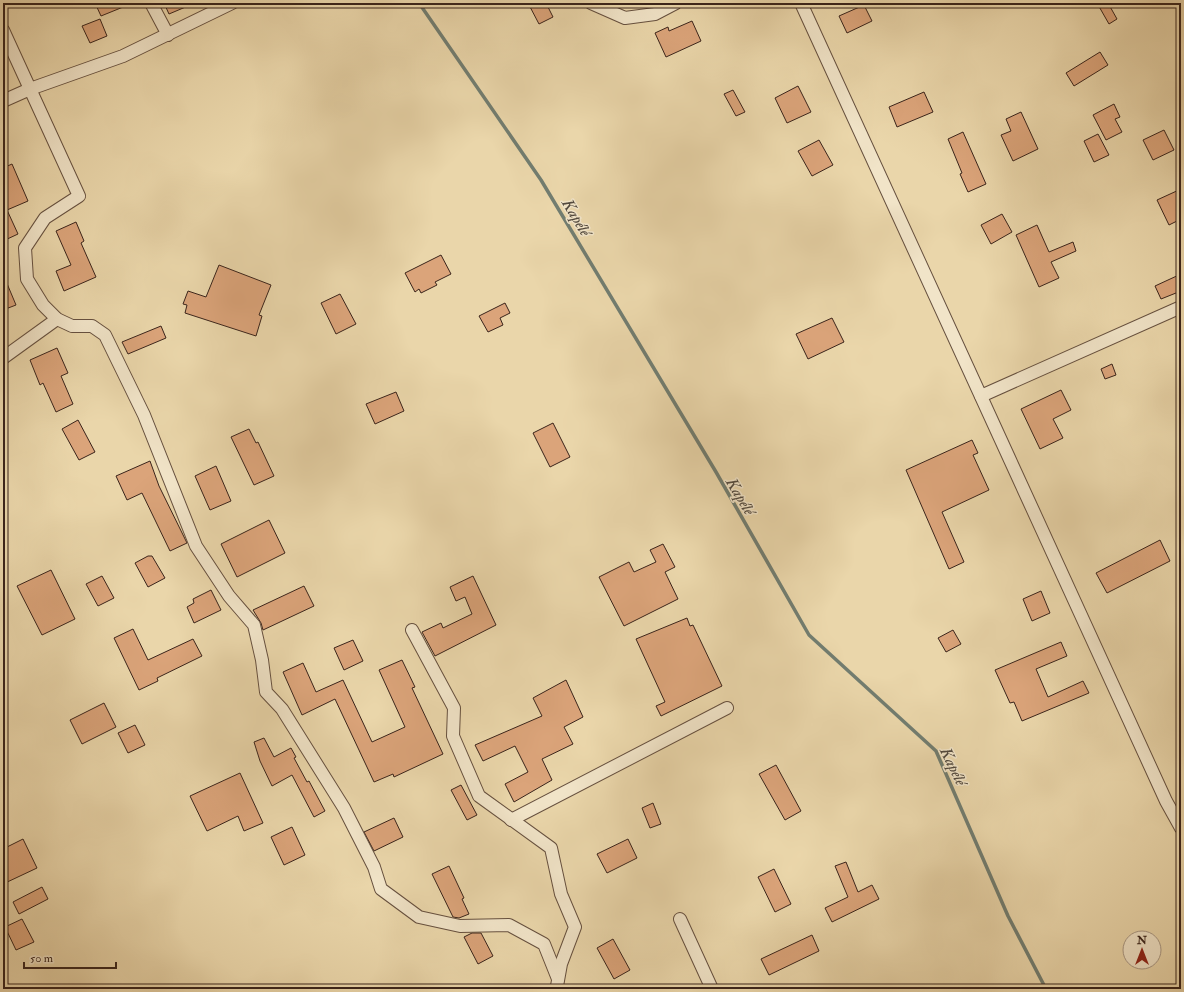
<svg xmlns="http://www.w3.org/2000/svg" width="1184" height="992" viewBox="0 0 1184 992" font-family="'IM FELL Double Pica',serif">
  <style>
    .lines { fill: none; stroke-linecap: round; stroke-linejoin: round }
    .stream { stroke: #727d70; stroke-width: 3.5 }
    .building { fill: #dba47a; stroke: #3a241b }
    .minor-casing { stroke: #66503f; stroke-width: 14 }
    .minor { stroke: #f1e4c8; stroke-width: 12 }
    .labels { text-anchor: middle; stroke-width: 3; stroke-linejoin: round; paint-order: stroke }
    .water-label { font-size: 16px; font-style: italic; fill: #52493e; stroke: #f1e4c8 }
  </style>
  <rect width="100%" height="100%" fill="#ead6aa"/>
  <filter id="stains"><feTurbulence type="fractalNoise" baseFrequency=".005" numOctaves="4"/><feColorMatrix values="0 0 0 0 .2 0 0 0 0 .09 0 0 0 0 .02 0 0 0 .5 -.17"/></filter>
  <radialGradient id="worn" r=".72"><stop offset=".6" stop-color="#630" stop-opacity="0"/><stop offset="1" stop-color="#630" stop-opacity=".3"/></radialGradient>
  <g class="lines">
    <polyline class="stream" points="419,3 541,180 716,472 809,635 936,751 1008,916 1046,989"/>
  </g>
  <g class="building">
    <polygon points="95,3 133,3 101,16"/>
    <polygon points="164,3 195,3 169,14"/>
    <polygon points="528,3 546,3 553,17 539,24"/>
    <polygon points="1097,3 1108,3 1117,19 1109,24"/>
    <polygon points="864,5 872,21 847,33 839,16"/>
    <polygon points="100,19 107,36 90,43 82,26"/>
    <polygon points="692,21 701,41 666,57 655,33 668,27 669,31"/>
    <polygon points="1100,52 1108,65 1074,86 1066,73"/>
    <polygon points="798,86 811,112 787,123 775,98"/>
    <polygon points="733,90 745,112 736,116 724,94"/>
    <polygon points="924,92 933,112 897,127 889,107"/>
    <polygon points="1114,104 1120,117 1115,119 1122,132 1106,140 1093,115"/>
    <polygon points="1021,112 1038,149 1013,161 1001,135 1011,131 1006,119"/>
    <polygon points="1164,130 1174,150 1153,160 1143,140"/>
    <polygon points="963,132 986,184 968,192 960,174 962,173 948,139"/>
    <polygon points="1098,134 1109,155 1094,162 1084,141"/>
    <polygon points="819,140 833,165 812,176 798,151"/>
    <polygon points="12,164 28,201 7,210 18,234 3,241 3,168"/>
    <polygon points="1181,189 1181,219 1169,225 1157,200"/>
    <polygon points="1002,214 1012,232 991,244 981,225"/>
    <polygon points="76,222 84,241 81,243 96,277 64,291 56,271 71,265 56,231"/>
    <polygon points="1037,225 1049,252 1073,242 1076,251 1051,262 1059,278 1039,287 1016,235"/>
    <polygon points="441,255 451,274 435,282 437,285 421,293 419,289 415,292 405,273"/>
    <polygon points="219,265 271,285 259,315 262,316 256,336 185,313 187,305 183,304 188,291 206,297"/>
    <polygon points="3,274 16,305 3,310"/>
    <polygon points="1181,274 1181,291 1161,299 1155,286"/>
    <polygon points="340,294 356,324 336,334 321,303"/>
    <polygon points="505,303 510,313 500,318 503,325 488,332 479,316"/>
    <polygon points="832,318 844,342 808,359 796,334"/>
    <polygon points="161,326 166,338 128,354 122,342"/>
    <polygon points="57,348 68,373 61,376 73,404 56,412 43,383 40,385 30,360"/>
    <polygon points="1112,364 1116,375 1105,379 1101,369"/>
    <polygon points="1061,390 1071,410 1053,419 1063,438 1040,449 1021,409"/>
    <polygon points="396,392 404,411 375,424 366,404"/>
    <polygon points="78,420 95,452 79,460 62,429"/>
    <polygon points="553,423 570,457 550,467 533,433"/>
    <polygon points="249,429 256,443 258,442 274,476 254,485 231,437"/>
    <polygon points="972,440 978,453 973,455 989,490 942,512 964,562 949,569 906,470"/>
    <polygon points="150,461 159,486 187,543 170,551 142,493 127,500 116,476"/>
    <polygon points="216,466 231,501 210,510 195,476"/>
    <polygon points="269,520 285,553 237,577 221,544"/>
    <polygon points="1160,540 1170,561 1107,593 1096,573"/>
    <polygon points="663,544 675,567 665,572 678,599 624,626 599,577 629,562 634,572 656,562 650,550"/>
    <polygon points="148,556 152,556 165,578 148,587 135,563"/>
    <polygon points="51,570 75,619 42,635 17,586"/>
    <polygon points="102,576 114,598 98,606 86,584"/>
    <polygon points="473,576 496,625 435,656 422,632 441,623 443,628 472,614 465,597 456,601 450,587"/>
    <polygon points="304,586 314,606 263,630 261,623 253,610"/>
    <polygon points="211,590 221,610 194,623 187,607 194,603 193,599"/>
    <polygon points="1041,591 1050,613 1032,621 1023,599"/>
    <polygon points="687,618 690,626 693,625 722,686 661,716 656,706 665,702 636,639"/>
    <polygon points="133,629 148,660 193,639 202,656 157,678 158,681 139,690 114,638"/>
    <polygon points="953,630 961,644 946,652 938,638"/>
    <polygon points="353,640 363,661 344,670 334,648"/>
    <polygon points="1061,642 1067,656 1036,669 1048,697 1083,681 1089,693 1022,721 1014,702 1010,703 995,670"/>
    <polygon points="402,660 415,687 412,688 443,754 394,777 393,774 374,782 335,699 302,715 283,672 303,663 316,692 343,680 372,742 405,727 379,670"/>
    <polygon points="566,680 583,717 564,727 573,744 542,759 552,780 514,802 505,784 528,772 515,746 483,761 475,745 542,716 533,698"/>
    <polygon points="104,703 116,727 82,744 70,720"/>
    <polygon points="135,725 145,745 128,753 118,733"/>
    <polygon points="264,738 274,757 291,748 296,757 294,758 307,782 309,781 325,811 314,817 292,775 272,786 260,761 254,742"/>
    <polygon points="776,765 801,811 785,820 759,774"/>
    <polygon points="240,773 263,823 244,831 238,816 207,831 190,796"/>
    <polygon points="461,785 477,815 467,820 451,790"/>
    <polygon points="653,803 661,824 650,828 642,808"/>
    <polygon points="394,818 403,837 374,851 364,832"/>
    <polygon points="292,827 305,855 284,865 271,837"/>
    <polygon points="23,839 37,868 3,884 3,849"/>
    <polygon points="628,839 637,858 607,873 597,854"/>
    <polygon points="846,862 858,892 872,885 879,899 832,922 825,908 848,897 835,866"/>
    <polygon points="449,866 464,898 462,899 469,914 459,918 453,917 432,874"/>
    <polygon points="774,869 791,904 775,912 758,877"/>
    <polygon points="42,887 48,899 19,914 13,902"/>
    <polygon points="22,919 34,942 16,950 5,927"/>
    <polygon points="472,933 481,933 493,956 478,964 464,937"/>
    <polygon points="812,935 819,951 769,975 761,959"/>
    <polygon points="613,939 630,970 614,979 597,948"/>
  </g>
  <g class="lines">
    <g class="minor-casing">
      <g id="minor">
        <polyline points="151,3 168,35"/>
        <polyline points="591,3 625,18 655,14 676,3"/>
        <polyline points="801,3 1166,801 1181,828"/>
        <polyline points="3,30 79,196 45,218 25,248 27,279 43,305 57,319 72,326 92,326 105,335 144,415 196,546 229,596 254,625 262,660 266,692 282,709 344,808 374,867 381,889 419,917 460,926 509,925 544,944 558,979"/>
        <polyline points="3,101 30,89 123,56 232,3"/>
        <polyline points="3,358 57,319"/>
        <polyline points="981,396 1181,307"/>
        <polyline points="412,630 454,708 453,736 479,796 551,848 561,894 575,927 561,964 557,986 559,989"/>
        <polyline points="511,820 727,708"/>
        <polyline points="680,919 712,989"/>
      </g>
    </g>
    <use href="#minor" class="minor"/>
  </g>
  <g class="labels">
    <g class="water-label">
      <text transform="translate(577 217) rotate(59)" y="6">Kapélé</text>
      <text transform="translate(741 496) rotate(59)" y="6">Kapélé</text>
      <text transform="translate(954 766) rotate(64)" y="6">Kapélé</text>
    </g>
  </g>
  <rect width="1184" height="992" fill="none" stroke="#ead6aa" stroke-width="16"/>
  <rect x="4" y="4" width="1176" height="984" fill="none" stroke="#3a241b" stroke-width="2"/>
  <rect x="8" y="8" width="1168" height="976" fill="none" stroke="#3a241b"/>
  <g transform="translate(1142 950)"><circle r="19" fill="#f1e4c8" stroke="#a89783"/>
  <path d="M0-3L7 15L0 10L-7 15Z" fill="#8f2418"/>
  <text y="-6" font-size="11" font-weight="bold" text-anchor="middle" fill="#3a241b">N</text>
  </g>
  <path d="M24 962v6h92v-6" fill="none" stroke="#3a241b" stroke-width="2"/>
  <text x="30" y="962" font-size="12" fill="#3a241b" stroke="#f1e4c8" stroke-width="3" paint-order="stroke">50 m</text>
  <rect width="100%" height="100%" filter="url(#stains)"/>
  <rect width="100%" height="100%" fill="url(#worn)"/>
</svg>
